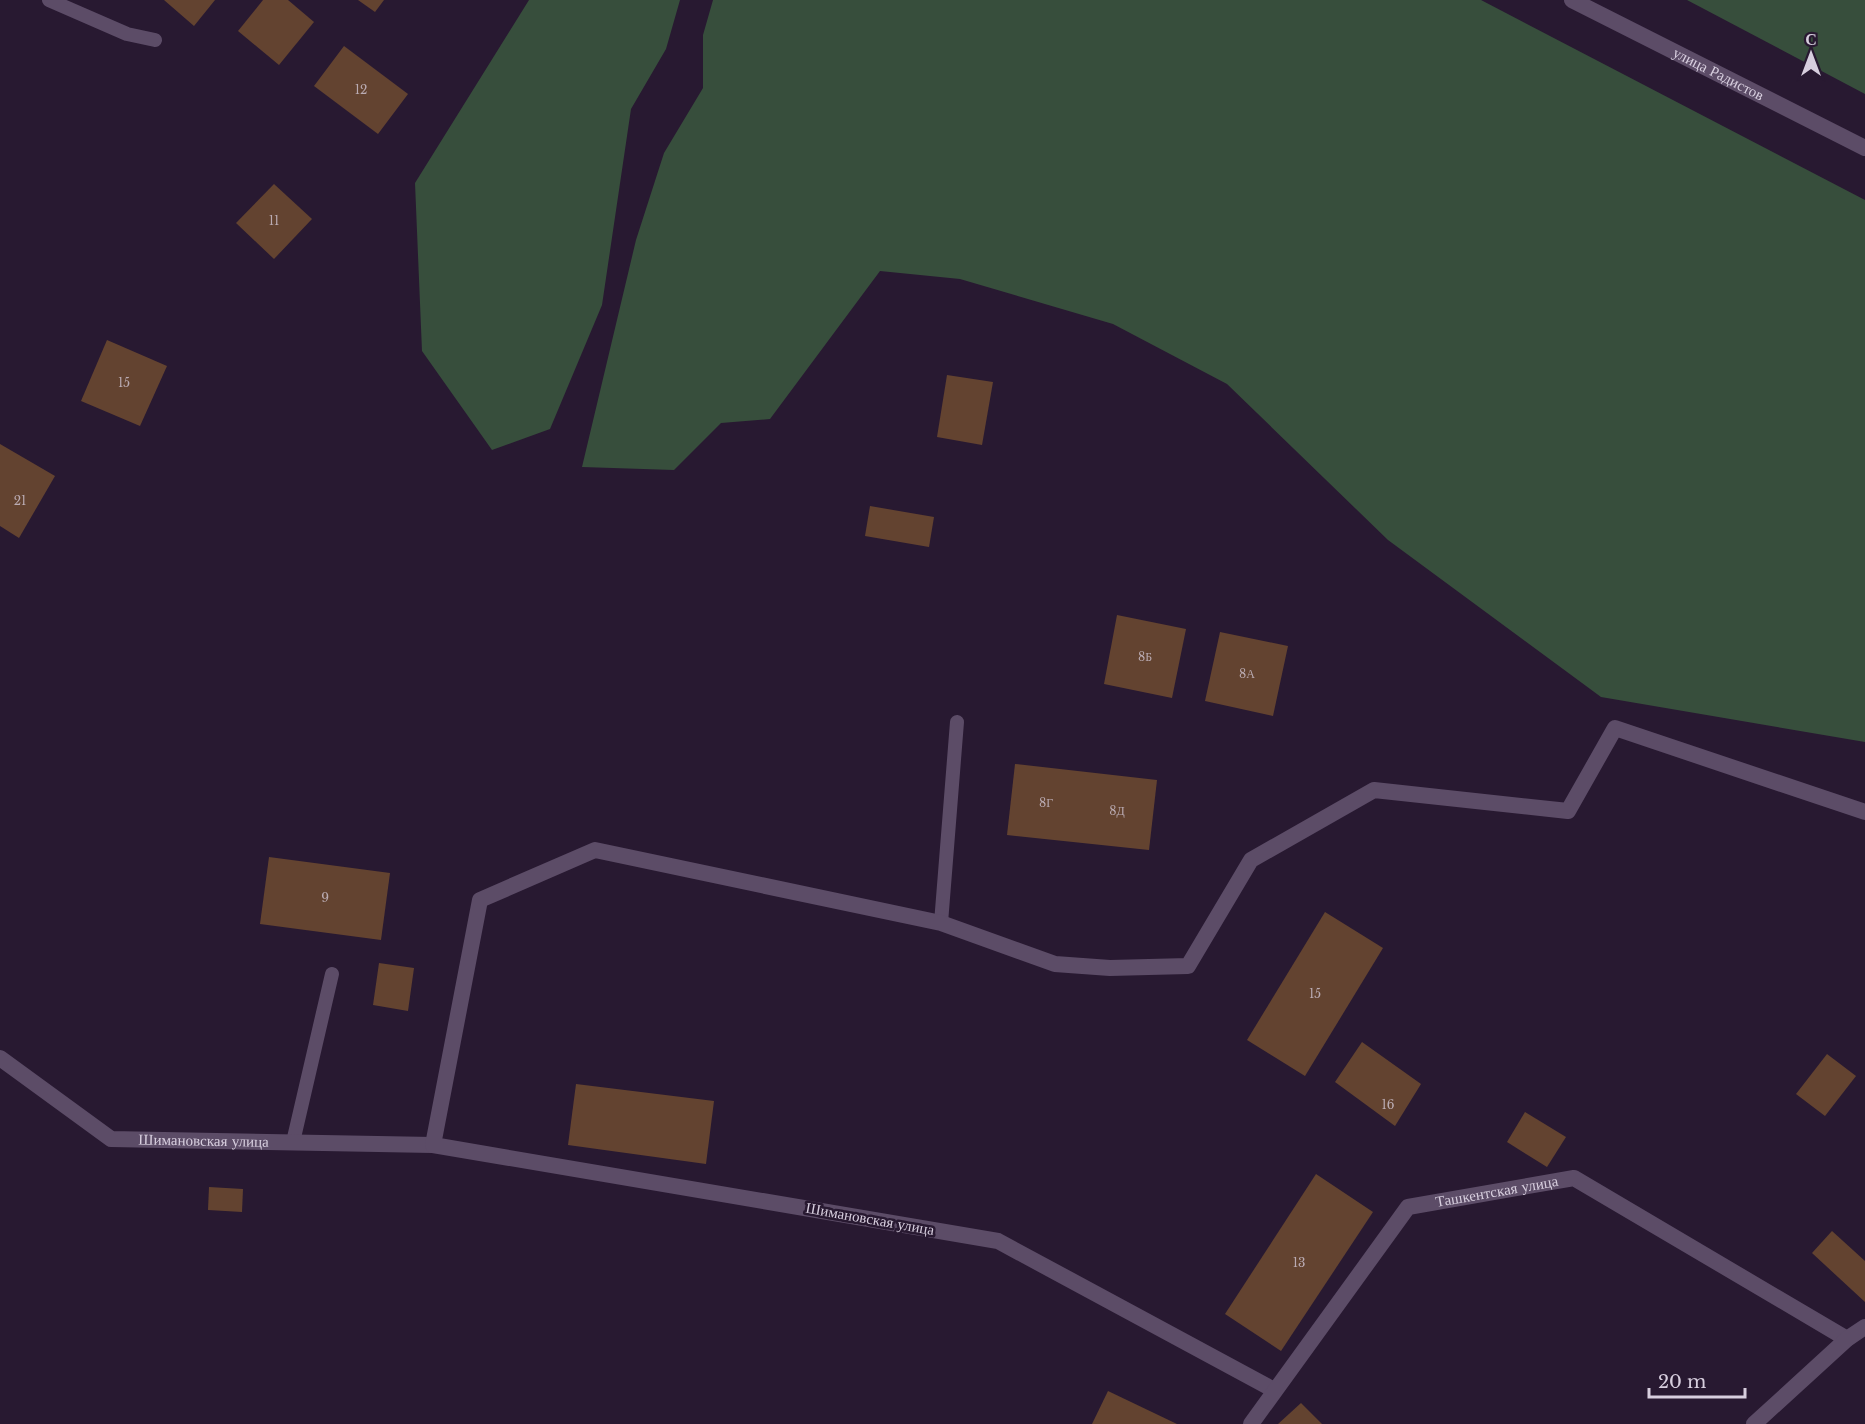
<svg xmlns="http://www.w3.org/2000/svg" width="1865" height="1424" viewBox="0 0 1865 1424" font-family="'Libre Baskerville',serif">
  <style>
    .green { fill: #374e3c }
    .building { fill: #634330 }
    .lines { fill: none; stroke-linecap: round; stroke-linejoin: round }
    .service { stroke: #5c4c67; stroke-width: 14 }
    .minor { stroke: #5c4c67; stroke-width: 16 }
    .labels { text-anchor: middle; stroke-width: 5; stroke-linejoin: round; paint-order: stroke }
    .number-label { font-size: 12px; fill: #baabb2 }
    .street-label { font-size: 15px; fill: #d7cede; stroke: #281931 }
  </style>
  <rect width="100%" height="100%" fill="#281931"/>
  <g class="green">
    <polygon points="529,0 680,0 666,49 631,109 602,305 550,429 492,450 422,351 415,183"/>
    <polygon points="713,0 1481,0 1865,200 1865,742 1601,697 1388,540 1227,384 1113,324 960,279 880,271 770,419 721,423 674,470 582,467 636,240 664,153 703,88 703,35"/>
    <polygon points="1687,0 1865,0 1865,94"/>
  </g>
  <g class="building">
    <polygon points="164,0 215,0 194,26"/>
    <polygon points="263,0 288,0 314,22 279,65 238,31"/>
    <polygon points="358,0 384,0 375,12"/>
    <polygon points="344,46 408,94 378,134 314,86"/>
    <polygon points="274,184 312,219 274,259 236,223"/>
    <polygon points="107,340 167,366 140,426 81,401"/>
    <polygon points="947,375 993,382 982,445 937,437"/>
    <polygon points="0,444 55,476 19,538 0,526"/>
    <polygon points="870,506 934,517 929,547 865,536"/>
    <polygon points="1117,615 1186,629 1172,698 1104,684"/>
    <polygon points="1220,632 1288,646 1273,716 1205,701"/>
    <polygon points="1015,764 1157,780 1149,850 1007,835"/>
    <polygon points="269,857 390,873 381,940 260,924"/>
    <polygon points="1325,912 1383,948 1305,1076 1247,1040"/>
    <polygon points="379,963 414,968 408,1011 373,1005"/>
    <polygon points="1362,1042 1421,1084 1395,1126 1335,1082"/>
    <polygon points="1827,1054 1856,1076 1825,1116 1796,1094"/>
    <polygon points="576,1084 714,1101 706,1164 568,1145"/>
    <polygon points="1525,1112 1566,1137 1547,1167 1507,1142"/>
    <polygon points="1316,1174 1373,1212 1281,1351 1225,1314"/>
    <polygon points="209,1187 243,1189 242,1212 208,1210"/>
    <polygon points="1832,1231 1865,1261 1865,1302 1812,1253"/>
    <polygon points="1108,1391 1177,1424 1092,1424"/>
    <polygon points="1301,1403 1322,1424 1278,1424"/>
  </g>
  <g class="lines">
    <g class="service">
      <polyline points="49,0 127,34 155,40"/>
      <polyline points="941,923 957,722"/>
      <polyline points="293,1142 332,974"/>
    </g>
    <g class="minor">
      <path id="s1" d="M1572 0 1865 148"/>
      <path id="s2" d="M0 1058 111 1139 433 1145"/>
      <polyline points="1274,1390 998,1241 433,1145 480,900 595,850 941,923 1055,964 1110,968 1188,966 1251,860 1374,790 1568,811 1615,728 1865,812"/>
      <path id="s3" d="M1251 1424 1408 1207 1574 1178 1847 1339"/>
      <polyline points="1754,1424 1847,1339 1865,1327"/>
    </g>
  </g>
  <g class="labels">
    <g class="number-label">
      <text x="361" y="94">12</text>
      <text x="274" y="225">11</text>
      <text x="124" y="387">15</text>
      <text x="20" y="505">21</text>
      <text x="1145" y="661">8Б</text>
      <text x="1247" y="678">8А</text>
      <text x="1046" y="807">8Г</text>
      <text x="1117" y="815">8Д</text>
      <text x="325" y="902">9</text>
      <text x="1315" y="998">15</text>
      <text x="1388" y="1109">16</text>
      <text x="1299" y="1267">13</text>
    </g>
    <g class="street-label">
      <text dy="5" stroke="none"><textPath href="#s1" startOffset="164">улица Радистов</textPath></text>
      <text dy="5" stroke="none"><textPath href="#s2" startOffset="230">Шимановская улица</textPath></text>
      <text dy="5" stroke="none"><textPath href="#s3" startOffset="358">Ташкентская улица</textPath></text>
      <text transform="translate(870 1219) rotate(10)" y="5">Шимановская улица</text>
    </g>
  </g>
  <g transform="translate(1811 54)" stroke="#281931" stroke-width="4.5" paint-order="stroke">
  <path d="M0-4.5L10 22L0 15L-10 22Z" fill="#d7cede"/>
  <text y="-9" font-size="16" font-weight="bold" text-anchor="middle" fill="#d7cede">С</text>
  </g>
  <path d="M1649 1388v9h96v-9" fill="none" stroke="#d7cede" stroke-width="3"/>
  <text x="1658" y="1388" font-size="18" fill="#d7cede" stroke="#281931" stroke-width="4.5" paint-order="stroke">20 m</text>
</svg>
